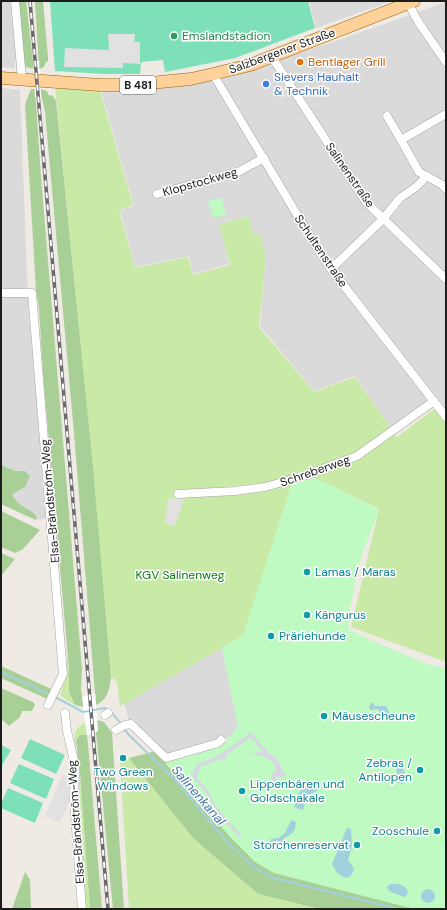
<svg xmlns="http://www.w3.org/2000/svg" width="447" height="910" viewBox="0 0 447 910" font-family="'DM Sans',sans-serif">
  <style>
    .residential { fill: #dbdada }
    .grass { fill: #c9eaa7 }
    .forest { fill: #a8cf96 }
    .park { fill: #befac2 }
    .pitch { fill: #7ee0b9 }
    .parking { fill: #e1e1e1 }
    .plaza { fill: #d7d7e4 }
    .water { fill: #a2d1dd }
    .pier { fill: #fff }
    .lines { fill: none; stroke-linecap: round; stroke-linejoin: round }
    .stream { stroke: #a2d1dd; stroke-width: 2 }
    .minor-casing { stroke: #a4a4a4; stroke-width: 9 }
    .primary-casing { stroke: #966200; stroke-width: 13 }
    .minor { stroke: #fff; stroke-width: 8 }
    .primary { stroke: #fdd199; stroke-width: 12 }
    .rail-casing { stroke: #6b6b6b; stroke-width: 3.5 }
    .rail { stroke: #fff; stroke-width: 2; stroke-dasharray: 6; stroke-linecap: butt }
    .leisure-dot { fill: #2e9e5b; stroke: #fff; stroke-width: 1.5 }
    .food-dot { fill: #e8710a; stroke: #fff; stroke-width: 1.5 }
    .shop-dot { fill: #3f7fe0; stroke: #fff; stroke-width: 1.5 }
    .culture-dot { fill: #0f9aa8; stroke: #fff; stroke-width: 1.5 }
    .labels { text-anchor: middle; stroke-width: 3; stroke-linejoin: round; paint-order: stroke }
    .shield { fill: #fff; stroke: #616161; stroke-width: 1 }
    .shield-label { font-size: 11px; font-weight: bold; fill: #1d1d1d }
    .leisure-label { font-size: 12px; fill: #27864d; stroke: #fff; text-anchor: start }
    .street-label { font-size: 12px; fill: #1d1d1d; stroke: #fff }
    .food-label { font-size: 12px; fill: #c56008; stroke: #fff; text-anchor: start }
    .shop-label { font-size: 12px; fill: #366cbe; stroke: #fff; text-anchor: start }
    .culture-label { font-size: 12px; fill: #0d838f; stroke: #fff; text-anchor: start }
    .park-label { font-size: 12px; fill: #097d11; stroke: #fff }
    .water-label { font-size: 13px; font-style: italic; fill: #4577a6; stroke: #fff }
  </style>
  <rect width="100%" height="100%" fill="#efeae3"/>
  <g class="residential">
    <polygon points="1,1 11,1 16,56 14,69 1,67"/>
    <polygon points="309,1 392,1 316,28"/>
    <polygon points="446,2 446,409 435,395 391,428 355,376 314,391 260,326 266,256 260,234 254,235 249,216 219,224 229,264 193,274 189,256 135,267 120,210 134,206 101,91 157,88 196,84 220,79 250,71 281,58 339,40"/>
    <polygon points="1,88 20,90 28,303 47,514 45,519 35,520 1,504"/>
    <polygon points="222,648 238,727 230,737 168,755 148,737 134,719 129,721 124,703"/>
  </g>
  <g class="grass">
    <polygon points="55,86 100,91 133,205 119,210 135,268 188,257 193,275 230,265 219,224 249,216 254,235 260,234 266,256 259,327 314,392 355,377 397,437 434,409 446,424 446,662 351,627 379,509 333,486 313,478 175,492 292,483 243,636 120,706 117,682 111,677 93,472"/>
    <polygon points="67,652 69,670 69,692 75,705 63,698 60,694 65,681"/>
    <path d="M85 723 87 735H80L76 741V747C73 738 74 727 85 723Z"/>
    <polygon points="129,758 193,838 258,894 320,909 129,909 120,761"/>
    <polygon points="79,763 90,909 85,909 78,810"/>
  </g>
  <g class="forest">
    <polygon points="19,1 26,1 34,69 26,67 24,63"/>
    <polygon points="35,1 43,1 48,57 48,61 46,62 44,67 39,69"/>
    <polygon points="31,89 35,89 41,177 82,669 81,690 84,707 75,705 69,692 69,670 43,373 39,308 36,290 25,104"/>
    <path d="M40 89 47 91 49 96 52 95 56 101 93 467 111 677C110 688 107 701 96 705L74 433 45 112Z"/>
    <path d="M1 465 15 471H25L30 476 25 487 12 494C19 509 29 506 37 517L36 520 1 504Z"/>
    <polygon points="1,511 40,530 22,550 15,553 1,547"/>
    <polygon points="1,553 15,559 1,576"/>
    <polygon points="1,666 51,689 52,691 50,697 45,698 1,678"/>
    <polygon points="1,688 33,702 35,705 32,711 22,711 20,717 9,726 1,719"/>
    <polygon points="97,720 104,722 112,733 124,909 113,909 96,732 98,731"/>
    <polygon points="80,735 87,735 88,744 102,909 90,909 80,773 76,741"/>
    <polygon points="156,751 182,778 420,909 320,909 258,894 193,838 129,758"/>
    <polygon points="25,872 30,880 31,909 12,909"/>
  </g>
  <g class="park">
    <polygon points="221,197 226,215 213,218 208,201"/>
    <polygon points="312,478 333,486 379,510 362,554 350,608 348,629 377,643 430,665 446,668 446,909 414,909 274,873 255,862 232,839 165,763 222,746 238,727 222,648 243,635 292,483"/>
  </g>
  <g class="pitch">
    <polygon points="50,1 308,1 315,28 235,58 165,72 163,60 141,62 140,74 105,74 55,71"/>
    <polygon points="30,739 65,755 56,774 21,758"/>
    <polygon points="1,745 11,750 1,767"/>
    <polygon points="19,764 54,779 46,799 10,783"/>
    <polygon points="8,788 43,803 35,823 1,808 1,804"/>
  </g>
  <g class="parking">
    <polygon points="108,34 135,34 134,42 140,42 140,64 123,63 123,68 64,67 65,48 109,50"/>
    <polygon points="184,498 175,526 165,523 168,499"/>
    <polygon points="63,774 68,777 69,803 60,823 45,816"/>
  </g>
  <polygon class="plaza" points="251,732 264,748 280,763 282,771 286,774 281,778 277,776 275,777 278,784 280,782 279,788 275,787 272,783 271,775 276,770 276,767 272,761 264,756 257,756 253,752 256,751 260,753 262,752 251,737 227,754 225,760 220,759 200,767 197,778 209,792 214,803 223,815 241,834 240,838 221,817 206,793 195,780 192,774 196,766 198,764 218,756"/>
  <g class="water">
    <polygon points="373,702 375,706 386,706 390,714 396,715 396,719 393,720 389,716 385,718 382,717 378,709 370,710 369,706"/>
    <path d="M400 759 406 777 402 785 398 782C399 772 392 769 400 759Z"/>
    <path d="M310 783 317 785 318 790 307 796 303 810 294 807C296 797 300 787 310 783Z"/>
    <path d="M291 820 296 822C295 832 293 834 284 838V843L282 845H279V842L277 840 271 845 270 842 271 839 279 838 285 833Z"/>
    <path d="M347 828 351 829 352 846 348 860 354 869C349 886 336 874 332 864Z"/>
    <path d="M390 884C399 883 403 884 408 891L407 895 404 897 389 891 387 887Z"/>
    <circle cx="428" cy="896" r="7"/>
  </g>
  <g class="pier">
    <polygon points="39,61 41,97 35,97 33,62"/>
    <polygon points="95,693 98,731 87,735 82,697"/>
  </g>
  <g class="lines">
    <g class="stream">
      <polyline points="1,672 51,695"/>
      <polyline points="55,697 83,712 105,708 113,714 121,724"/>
      <polyline points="123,728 130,736 179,784 228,843 255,868 273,878 398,909"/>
    </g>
    <g class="minor-casing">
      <g id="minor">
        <polyline points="15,1 22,79"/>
        <polyline points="407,1 419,23 446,62"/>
        <polyline points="272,57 366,202 446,279"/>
        <polyline points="213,74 314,243 331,269 446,417"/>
        <polyline points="446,114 401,140 419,172 441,184 446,189"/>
        <polyline points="387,116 401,140"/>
        <polyline points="157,194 238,172 264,158"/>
        <polyline points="331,269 383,219 400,198 416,187 427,176"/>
        <polyline points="1,293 32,293 63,674 48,705"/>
        <polyline points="178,494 235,491 265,487 307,475 357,456 434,401"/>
        <polyline points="65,713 67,731 75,765 74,801 82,909"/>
        <polyline points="105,715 108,713"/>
        <polyline points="116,730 125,725 131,724 166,758 218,743 221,740"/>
      </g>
    </g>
    <g class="primary-casing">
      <polyline id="primary" points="1,78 100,85 130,85 191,79 213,74 250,65 414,1"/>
    </g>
    <use href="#minor" class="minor"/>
    <use href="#primary" class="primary"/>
    <g class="rail-casing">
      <polyline id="rail" points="30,1 108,909"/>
    </g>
    <use href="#rail" class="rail"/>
  </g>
  <circle class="leisure-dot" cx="174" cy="36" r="4"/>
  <circle class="food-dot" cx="300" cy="62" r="4"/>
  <circle class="shop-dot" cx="266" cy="84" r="4"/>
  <g class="culture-dot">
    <circle cx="307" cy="572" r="4"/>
    <circle cx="307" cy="615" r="4"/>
    <circle cx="271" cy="636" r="4"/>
    <circle cx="324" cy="716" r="4"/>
    <circle cx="123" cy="758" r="4"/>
    <circle cx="420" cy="770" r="4"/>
    <circle cx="242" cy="791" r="4"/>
    <circle cx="437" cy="831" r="4"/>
    <circle cx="357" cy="845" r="4"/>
  </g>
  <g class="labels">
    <rect class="shield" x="120" y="76" width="36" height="18" rx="3"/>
    <g class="shield-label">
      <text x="138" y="89">B 481</text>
    </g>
    <g class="leisure-label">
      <text x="182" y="40">Emslandstadion</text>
    </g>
    <g class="street-label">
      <text transform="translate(282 51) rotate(-20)" y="4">Salzbergener Straße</text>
      <text transform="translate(350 175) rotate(55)" y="4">Salinenstraße</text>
      <text transform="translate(200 182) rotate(-16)" y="4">Klopstockweg</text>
      <text transform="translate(321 251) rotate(56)" y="4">Schultenstraße</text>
      <text transform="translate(315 471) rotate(-19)" y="4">Schreberweg</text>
      <text transform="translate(50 501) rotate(-95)" y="4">Elsa-Brändström-Weg</text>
      <text transform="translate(76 822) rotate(-94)" y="4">Elsa-Brändström-Weg</text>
    </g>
    <g class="food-label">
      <text x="308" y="66">Bentlager Grill</text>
    </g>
    <g class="shop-label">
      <text x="274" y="81">Sievers Hauhalt<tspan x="274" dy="14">&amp; Technik</tspan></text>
    </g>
    <g class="culture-label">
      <text x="315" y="576">Lamas / Maras</text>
      <text x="315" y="619">Kängurus</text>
      <text x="279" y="640">Präriehunde</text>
      <text x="332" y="720">Mäusescheune</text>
      <text x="412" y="767" text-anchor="end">Zebras /<tspan x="412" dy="14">Antilopen</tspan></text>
      <text x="123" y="776" text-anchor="middle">Two Green<tspan x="123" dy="14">Windows</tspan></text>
      <text x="250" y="788">Lippenbären und<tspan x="250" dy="14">Goldschakale</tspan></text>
      <text x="429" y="835" text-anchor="end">Zooschule</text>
      <text x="349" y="849" text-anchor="end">Storchenreservat</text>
    </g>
    <g class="park-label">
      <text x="180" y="579">KGV Salinenweg</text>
    </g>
    <g class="water-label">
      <text transform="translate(199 795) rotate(49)" y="5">Salinenkanal</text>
    </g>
  </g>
  <rect width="447" height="910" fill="none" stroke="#1d1d1d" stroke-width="4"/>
</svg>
